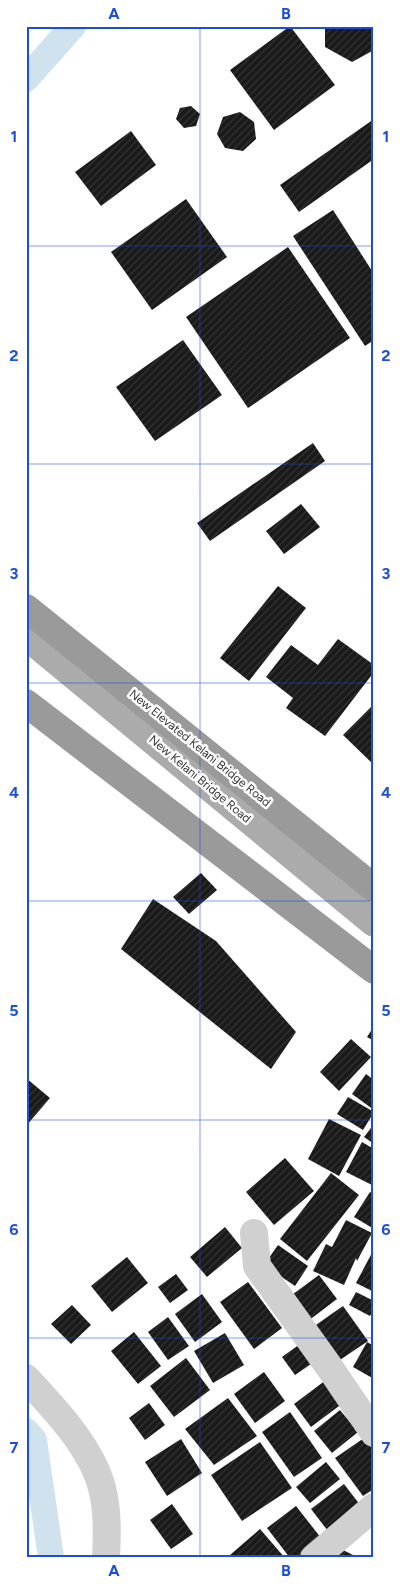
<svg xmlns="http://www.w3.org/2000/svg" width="400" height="1584" viewBox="0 0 400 1584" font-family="Figtree,sans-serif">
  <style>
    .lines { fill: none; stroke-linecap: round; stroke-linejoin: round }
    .canal { stroke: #cfe2ee; stroke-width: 26 }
    .building { fill: url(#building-hatch) }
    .street { stroke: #d0d0d0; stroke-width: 28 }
    .primary { stroke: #ababab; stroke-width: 28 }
    .highway { stroke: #9a9a9a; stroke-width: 28 }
    .grid { fill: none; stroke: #1d4ed8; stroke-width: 1; stroke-opacity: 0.55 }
    .labels { text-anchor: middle; stroke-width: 5; stroke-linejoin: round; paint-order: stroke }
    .street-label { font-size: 12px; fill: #333; stroke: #fff }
    .neatline { fill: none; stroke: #1d4ed8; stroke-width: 2 }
    .grid-label { font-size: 16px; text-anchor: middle; font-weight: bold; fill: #1d4ed8 }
  </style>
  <defs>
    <pattern id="building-hatch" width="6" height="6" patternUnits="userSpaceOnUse" patternTransform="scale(1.25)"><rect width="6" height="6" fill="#1a1a1a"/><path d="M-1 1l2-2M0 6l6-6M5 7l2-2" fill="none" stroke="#333"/></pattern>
  </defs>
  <rect width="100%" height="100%" fill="#fff"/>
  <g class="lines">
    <g class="canal">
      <polyline points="26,79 73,26"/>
      <polyline points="26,1431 34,1440 51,1558"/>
    </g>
  </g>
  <g class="building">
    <polygon points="290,26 335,85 274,130 230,70"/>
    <polygon points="325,26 374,26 374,50 352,62 325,47"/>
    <polygon points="191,106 200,114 196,126 184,128 176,119 180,108"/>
    <polygon points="240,112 254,122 256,139 243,151 225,148 217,134 223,117"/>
    <polygon points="374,119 374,159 299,212 280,185"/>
    <polygon points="131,131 156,165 101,206 75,172"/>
    <polygon points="186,199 227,257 152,310 111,252"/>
    <polygon points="333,210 374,274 374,340 365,346 293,236"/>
    <polygon points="288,247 350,338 248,408 186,317"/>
    <polygon points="183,340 222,395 155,441 116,387"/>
    <polygon points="313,443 325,461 210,541 197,523"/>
    <polygon points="301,504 320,527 284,554 266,531"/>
    <polygon points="278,586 306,608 249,681 220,658"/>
    <polygon points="338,639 374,665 374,672 325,736 286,708 293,698 266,677 291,645 318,665"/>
    <polygon points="374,704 374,765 343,735"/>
    <polygon points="201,873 217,890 189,914 173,897"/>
    <polygon points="153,899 216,941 296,1032 271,1069 121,949"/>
    <polygon points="374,1026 374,1041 367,1037"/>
    <polygon points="351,1039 371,1057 339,1091 320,1072"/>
    <polygon points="366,1074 374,1080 374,1110 352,1094"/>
    <polygon points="26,1078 50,1098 26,1126"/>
    <polygon points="348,1097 374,1112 363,1130 337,1114"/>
    <polygon points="329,1119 361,1135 339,1176 308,1159"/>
    <polygon points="374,1124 374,1144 364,1137"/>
    <polygon points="362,1142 374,1149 374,1182 372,1185 346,1172"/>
    <polygon points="285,1158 314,1191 274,1225 246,1192"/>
    <polygon points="331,1173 359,1195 307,1261 280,1239"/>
    <polygon points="370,1192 374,1194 374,1229 354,1217"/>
    <polygon points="346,1220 372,1233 357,1261 356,1258 344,1285 313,1271 326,1244 332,1247"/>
    <polygon points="225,1227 242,1248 207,1277 190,1257"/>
    <polygon points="278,1245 308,1266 295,1286 264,1265"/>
    <polygon points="374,1249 374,1292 356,1283"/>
    <polygon points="127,1257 148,1283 112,1312 91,1286"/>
    <polygon points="176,1274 188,1290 170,1303 158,1287"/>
    <polygon points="319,1275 337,1299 308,1321 289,1297"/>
    <polygon points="248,1282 282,1328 254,1349 220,1302"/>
    <polygon points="356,1292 374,1301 374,1308 370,1316 349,1305"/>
    <polygon points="202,1294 222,1322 195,1342 175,1314"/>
    <polygon points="72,1305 91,1325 71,1344 51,1324"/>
    <polygon points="343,1306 368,1341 337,1362 313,1327"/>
    <polygon points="168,1317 189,1346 168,1360 148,1332"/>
    <polygon points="134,1332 161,1366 138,1384 111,1351"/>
    <polygon points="225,1333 244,1365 213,1383 194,1351"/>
    <polygon points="367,1342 374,1346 374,1379 353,1367"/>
    <polygon points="300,1344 314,1362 295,1375 282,1357"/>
    <polygon points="186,1358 210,1390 174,1417 150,1386"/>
    <polygon points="264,1372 285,1401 255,1423 234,1394"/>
    <polygon points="326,1380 343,1403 311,1427 294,1404"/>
    <polygon points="228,1398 257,1436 214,1465 185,1429"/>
    <polygon points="149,1403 165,1425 145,1440 129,1418"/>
    <polygon points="340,1410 358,1432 332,1453 314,1431"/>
    <polygon points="290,1412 322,1458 294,1477 262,1432"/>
    <polygon points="364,1438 374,1451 374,1489 363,1496 335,1458"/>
    <polygon points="181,1439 202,1473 167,1496 145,1462"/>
    <polygon points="260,1442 292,1488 242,1521 211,1475"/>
    <polygon points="326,1462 340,1479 310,1503 296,1487"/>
    <polygon points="344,1484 364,1510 331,1535 311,1509"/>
    <polygon points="172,1504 193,1534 171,1549 150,1520"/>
    <polygon points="296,1506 325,1543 306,1558 290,1558 267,1528"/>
    <polygon points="260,1529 285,1558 233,1558 230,1555"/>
    <polygon points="337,1547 359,1558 332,1558"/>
  </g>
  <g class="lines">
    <g class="street">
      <polyline points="254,1233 257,1266 330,1368 374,1433"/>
      <path d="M26 1378C54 1408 92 1448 102 1488 108 1511 107 1535 106 1558"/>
      <polyline points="314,1558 374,1507"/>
    </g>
    <polyline class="primary" points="26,636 374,923"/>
    <g class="highway">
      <polyline points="26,608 374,888"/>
      <polyline points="26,703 374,970"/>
    </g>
  </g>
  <path class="grid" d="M200 26V1558M26 246H374M26 464H374M26 683H374M26 901H374M26 1120H374M26 1338H374"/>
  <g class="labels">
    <g class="street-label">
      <text transform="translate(200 748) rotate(39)" y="4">New Elevated Kelani Bridge Road</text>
      <text transform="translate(200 779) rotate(40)" y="4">New Kelani Bridge Road</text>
    </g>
  </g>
  <rect width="400" height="1584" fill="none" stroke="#ffffff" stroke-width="55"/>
  <rect x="28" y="28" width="344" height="1528" class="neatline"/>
  <g class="grid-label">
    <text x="114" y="19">A</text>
    <text x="286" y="19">B</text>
    <text x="14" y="142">1</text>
    <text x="386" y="142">1</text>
    <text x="14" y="361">2</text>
    <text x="386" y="361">2</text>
    <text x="14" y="579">3</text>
    <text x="386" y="579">3</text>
    <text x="14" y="798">4</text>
    <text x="386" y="798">4</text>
    <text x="14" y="1016">5</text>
    <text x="386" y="1016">5</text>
    <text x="14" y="1235">6</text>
    <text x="386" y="1235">6</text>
    <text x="14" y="1453">7</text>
    <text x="386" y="1453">7</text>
    <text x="114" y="1576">A</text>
    <text x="286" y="1576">B</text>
  </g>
</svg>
